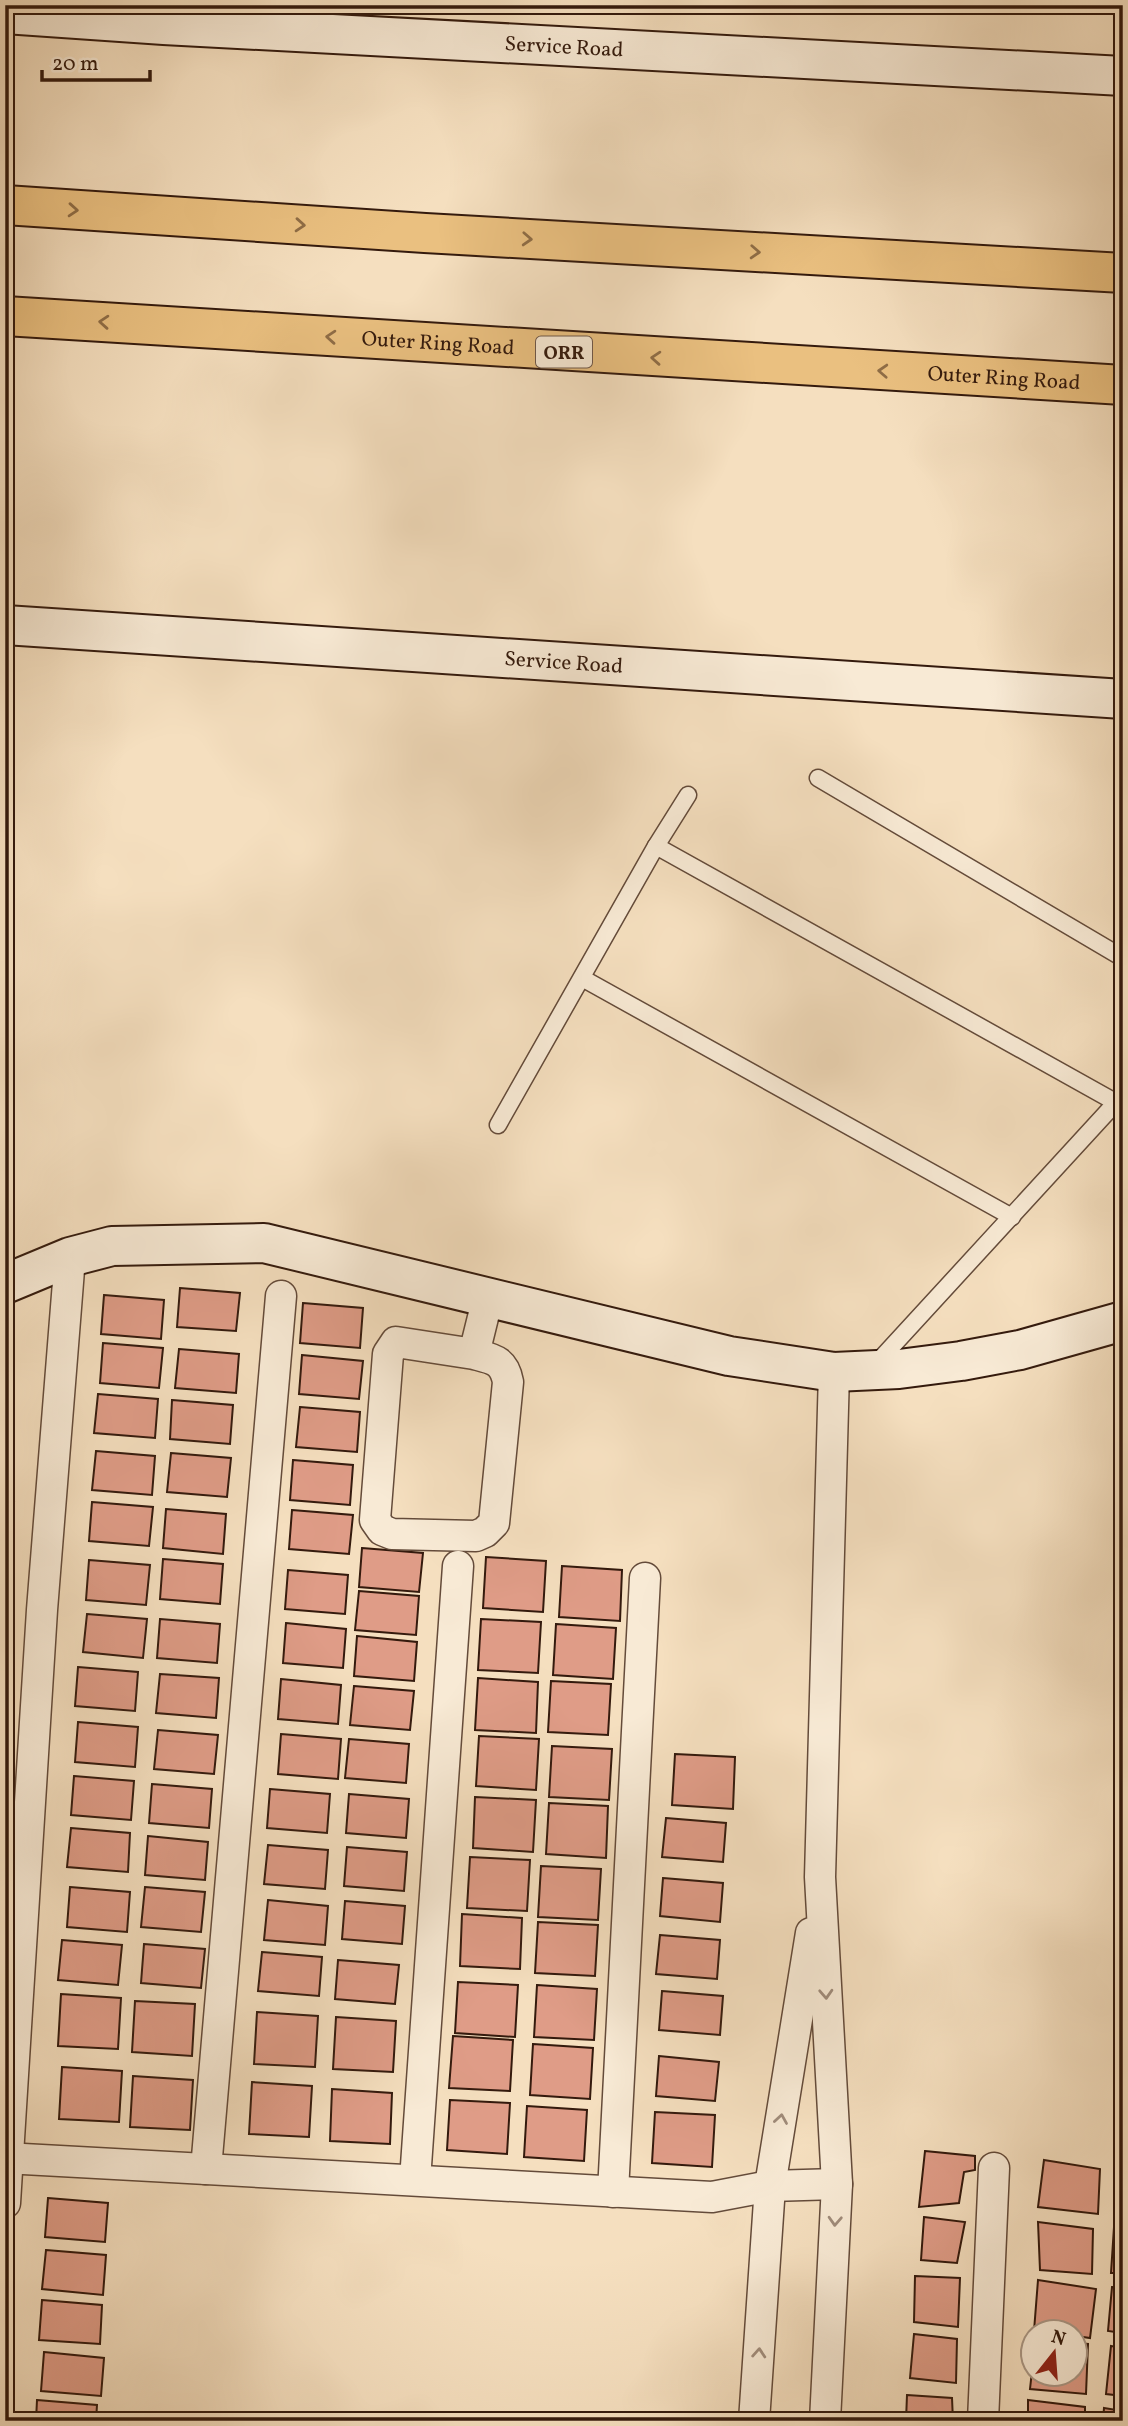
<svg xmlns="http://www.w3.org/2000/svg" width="1128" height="2426" viewBox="0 0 1128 2426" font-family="Vollkorn,serif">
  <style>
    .building { fill: #df9c87; stroke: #341a0d; stroke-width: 2 }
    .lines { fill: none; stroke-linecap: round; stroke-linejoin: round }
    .lane-casing { stroke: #644b3a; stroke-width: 19 }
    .street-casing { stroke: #644b3a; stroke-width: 33 }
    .secondary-casing { stroke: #341a0d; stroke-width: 42 }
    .highway-casing { stroke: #341a0d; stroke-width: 42 }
    .lane { stroke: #f8ead5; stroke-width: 16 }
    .street { stroke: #f8ead5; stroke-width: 30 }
    .secondary { stroke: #f8ead5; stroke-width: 38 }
    .highway { stroke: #eac080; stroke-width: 38 }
    .oneway { stroke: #8f6d46 }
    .oneway2 { stroke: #a08c7b }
    .labels { text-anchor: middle; stroke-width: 7; stroke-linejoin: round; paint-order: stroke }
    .shield { fill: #f8ead5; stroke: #6f5849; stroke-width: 2 }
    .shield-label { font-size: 19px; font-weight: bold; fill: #341a0d }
    .street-label { font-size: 21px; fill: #341a0d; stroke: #f8ead5 }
  </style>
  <rect width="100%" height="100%" fill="#f5dfbf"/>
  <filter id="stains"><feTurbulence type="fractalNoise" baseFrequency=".00286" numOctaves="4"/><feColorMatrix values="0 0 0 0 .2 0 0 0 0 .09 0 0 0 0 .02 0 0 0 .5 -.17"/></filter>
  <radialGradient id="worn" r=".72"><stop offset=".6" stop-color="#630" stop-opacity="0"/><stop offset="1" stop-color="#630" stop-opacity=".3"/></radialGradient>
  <g class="building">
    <polygon points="180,1288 240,1293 236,1331 177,1327"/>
    <polygon points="104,1295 164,1300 161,1339 101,1334"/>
    <polygon points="303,1303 363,1308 360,1348 300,1343"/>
    <polygon points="103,1343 163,1348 159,1388 100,1383"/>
    <polygon points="179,1349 239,1354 236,1393 175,1388"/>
    <polygon points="302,1355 363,1361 359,1399 299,1394"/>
    <polygon points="98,1394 158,1399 155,1438 94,1433"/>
    <polygon points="172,1400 233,1405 230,1444 170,1439"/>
    <polygon points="300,1407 360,1412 357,1452 296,1447"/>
    <polygon points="96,1451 155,1456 152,1495 92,1490"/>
    <polygon points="171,1453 231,1458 227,1497 167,1492"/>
    <polygon points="293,1460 353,1465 350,1505 290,1500"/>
    <polygon points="5,1502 14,1502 11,1542 5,1541"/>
    <polygon points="92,1502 153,1507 149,1546 89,1541"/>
    <polygon points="166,1509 226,1514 223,1554 163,1548"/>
    <polygon points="292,1510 353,1515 349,1554 289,1549"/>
    <polygon points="362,1548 423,1553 419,1592 359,1587"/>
    <polygon points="5,1554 10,1555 7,1594 5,1594"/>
    <polygon points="486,1557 546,1561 543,1612 483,1608"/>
    <polygon points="163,1559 223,1564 220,1604 160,1599"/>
    <polygon points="89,1560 150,1565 146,1605 86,1600"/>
    <polygon points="562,1566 622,1570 620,1621 559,1617"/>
    <polygon points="288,1570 348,1575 345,1614 285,1609"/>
    <polygon points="359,1591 419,1596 416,1635 355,1630"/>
    <polygon points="87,1614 147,1619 143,1658 83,1652"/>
    <polygon points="160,1619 220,1624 217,1663 157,1658"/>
    <polygon points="481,1619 541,1622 538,1673 478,1670"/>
    <polygon points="286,1623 346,1629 343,1668 283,1663"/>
    <polygon points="556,1624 616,1628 613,1679 553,1675"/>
    <polygon points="357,1636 417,1642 414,1681 354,1676"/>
    <polygon points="78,1667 138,1672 135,1711 75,1706"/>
    <polygon points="160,1674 219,1678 216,1718 156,1713"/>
    <polygon points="478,1678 538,1682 536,1733 475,1730"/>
    <polygon points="281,1679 341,1685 338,1724 278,1719"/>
    <polygon points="551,1681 611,1684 608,1735 548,1732"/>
    <polygon points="354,1686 414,1691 410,1730 350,1725"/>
    <polygon points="78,1722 138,1727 135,1767 75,1762"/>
    <polygon points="158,1730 218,1735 214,1774 154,1769"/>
    <polygon points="281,1734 341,1739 338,1779 278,1774"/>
    <polygon points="479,1736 539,1739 536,1790 476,1786"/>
    <polygon points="349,1739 409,1744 406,1783 345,1778"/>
    <polygon points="552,1746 612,1749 609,1800 549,1797"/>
    <polygon points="675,1754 735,1757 733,1809 672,1805"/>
    <polygon points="74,1776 134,1781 131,1820 71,1815"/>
    <polygon points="152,1784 212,1789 209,1828 149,1823"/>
    <polygon points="270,1789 330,1794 327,1833 267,1828"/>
    <polygon points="349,1794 409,1799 406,1838 346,1833"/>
    <polygon points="475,1797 536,1800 533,1852 473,1848"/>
    <polygon points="549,1803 608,1806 606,1858 546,1854"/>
    <polygon points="666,1818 726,1823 723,1862 662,1857"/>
    <polygon points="71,1828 130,1833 128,1872 67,1867"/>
    <polygon points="148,1836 208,1842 205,1880 145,1875"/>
    <polygon points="268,1845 328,1850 325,1889 264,1884"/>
    <polygon points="347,1847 407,1852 404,1891 344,1886"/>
    <polygon points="470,1857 530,1860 527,1911 467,1908"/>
    <polygon points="541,1866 601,1869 598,1920 538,1917"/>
    <polygon points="663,1878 723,1883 720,1922 660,1916"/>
    <polygon points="70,1887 130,1892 127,1932 67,1927"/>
    <polygon points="145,1887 205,1892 201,1932 141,1927"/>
    <polygon points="268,1900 328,1906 325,1945 264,1940"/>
    <polygon points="345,1901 405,1906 402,1944 342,1939"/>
    <polygon points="462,1914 522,1918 520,1969 460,1966"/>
    <polygon points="538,1922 598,1925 595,1976 535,1973"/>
    <polygon points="660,1935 720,1940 717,1979 656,1974"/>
    <polygon points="62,1940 122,1945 118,1985 58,1980"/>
    <polygon points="144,1944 205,1949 201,1988 141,1983"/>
    <polygon points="262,1952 322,1957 319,1996 258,1991"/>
    <polygon points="338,1960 399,1965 395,2004 335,1999"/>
    <polygon points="458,1982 518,1985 515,2037 455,2033"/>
    <polygon points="537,1985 597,1989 594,2040 534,2037"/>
    <polygon points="662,1991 723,1996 720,2035 659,2030"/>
    <polygon points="61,1994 121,1998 118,2049 58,2046"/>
    <polygon points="135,2001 195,2004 192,2056 132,2052"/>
    <polygon points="257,2012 318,2016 315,2067 254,2064"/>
    <polygon points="336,2017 396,2021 393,2072 333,2069"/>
    <polygon points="453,2036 513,2040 510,2091 449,2088"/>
    <polygon points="533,2044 593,2048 590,2099 530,2095"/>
    <polygon points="659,2056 719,2062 715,2101 656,2096"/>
    <polygon points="62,2067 122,2071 119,2122 59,2119"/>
    <polygon points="133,2076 193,2080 190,2130 130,2127"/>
    <polygon points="252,2082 312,2086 309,2137 249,2134"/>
    <polygon points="332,2089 392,2093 390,2144 330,2141"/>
    <polygon points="450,2100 510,2103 507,2154 447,2150"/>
    <polygon points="527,2106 587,2110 584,2161 524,2157"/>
    <polygon points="655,2112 715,2115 712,2167 652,2163"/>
    <polygon points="925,2151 975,2156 975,2170 964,2172 959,2203 919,2207"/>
    <polygon points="1044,2160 1100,2169 1098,2214 1038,2207"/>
    <polygon points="1117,2168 1123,2168 1123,2214 1114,2213"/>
    <polygon points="48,2198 108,2203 105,2242 45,2237"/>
    <polygon points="924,2217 965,2222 957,2263 921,2260"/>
    <polygon points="1038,2222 1093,2229 1092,2274 1040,2270"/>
    <polygon points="1114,2227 1123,2228 1123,2273 1111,2273"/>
    <polygon points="46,2250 106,2255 103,2295 42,2289"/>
    <polygon points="915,2276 960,2278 958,2327 914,2322"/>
    <polygon points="1038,2280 1096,2289 1090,2338 1076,2336 1076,2332 1034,2331"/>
    <polygon points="1112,2287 1123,2288 1123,2333 1108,2331"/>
    <polygon points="42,2300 102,2305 100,2344 39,2340"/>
    <polygon points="914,2334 957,2339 956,2383 910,2378"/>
    <polygon points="1076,2343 1088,2344 1086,2394 1030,2389 1034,2353 1034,2374 1076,2374"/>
    <polygon points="1111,2346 1123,2348 1123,2396 1106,2394"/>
    <polygon points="44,2352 104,2358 101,2396 41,2391"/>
    <polygon points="907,2395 952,2398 953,2421 906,2421"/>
    <polygon points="37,2400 97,2405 96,2421 36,2421"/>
    <polygon points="1028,2400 1085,2407 1085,2421 1028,2421"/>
    <polygon points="1104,2408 1123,2411 1123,2421 1103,2421"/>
  </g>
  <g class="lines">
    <g class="lane-casing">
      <g id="lane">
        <polyline points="818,778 1123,958"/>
        <polyline points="656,846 1117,1103"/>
        <polyline points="582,978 1012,1217"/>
        <polyline points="498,1125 656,846 688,795"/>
        <polyline points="874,1366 1121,1097"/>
      </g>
    </g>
    <g class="street-casing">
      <g id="street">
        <path d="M474 1354 396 1342 388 1354 375 1520 382 1530 392 1534 476 1536 485 1532 494 1523 508 1382C504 1360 493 1359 474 1354L488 1297"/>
        <polyline points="5,2158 712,2197 770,2186 837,2184"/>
        <polyline points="206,2169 281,1296"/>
        <polyline points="415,2180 458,1566"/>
        <polyline points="613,2192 645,1578"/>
        <polyline points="5,2203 42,1610 70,1257"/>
        <polyline points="754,2421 770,2186 811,1933"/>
        <polyline points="825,2421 837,2184 820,1877 834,1372"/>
        <polyline points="983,2421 994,2168"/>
      </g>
    </g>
    <g class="secondary-casing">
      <g id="secondary">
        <path id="s1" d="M5 14 164 25 1123 76"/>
        <path id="s2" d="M5 625 1123 699"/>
        <polyline points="5,1284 70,1257 112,1246 264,1243 729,1356 834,1372 899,1369 961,1361 1020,1350 1123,1321"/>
      </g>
    </g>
    <g class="highway-casing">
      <g id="highway">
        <polyline points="5,205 425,233 1123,273"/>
        <path id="s3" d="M5 316 1123 385"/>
      </g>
    </g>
    <use href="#lane" class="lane"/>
    <use href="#street" class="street"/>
    <use href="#secondary" class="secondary"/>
    <use href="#highway" class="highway"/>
  </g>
  <defs><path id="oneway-chevron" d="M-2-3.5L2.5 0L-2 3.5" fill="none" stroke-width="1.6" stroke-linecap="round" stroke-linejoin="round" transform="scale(1.75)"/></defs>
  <g class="oneway">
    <use href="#oneway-chevron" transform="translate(73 210) rotate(4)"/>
    <use href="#oneway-chevron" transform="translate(300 225) rotate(4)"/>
    <use href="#oneway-chevron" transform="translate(527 239) rotate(3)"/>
    <use href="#oneway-chevron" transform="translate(755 252) rotate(3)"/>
    <use href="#oneway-chevron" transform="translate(104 322) rotate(-176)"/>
    <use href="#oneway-chevron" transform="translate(331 337) rotate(-176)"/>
    <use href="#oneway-chevron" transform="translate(656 358) rotate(-176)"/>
    <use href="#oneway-chevron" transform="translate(883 371) rotate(-177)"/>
  </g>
  <g class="oneway2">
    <use href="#oneway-chevron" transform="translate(826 1994) rotate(87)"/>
    <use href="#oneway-chevron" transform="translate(781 2119) rotate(-81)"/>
    <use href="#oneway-chevron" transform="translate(835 2221) rotate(93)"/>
    <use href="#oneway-chevron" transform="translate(759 2353) rotate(-86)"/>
  </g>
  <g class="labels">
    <rect class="shield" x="536" y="336.5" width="56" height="31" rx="5"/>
    <g class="shield-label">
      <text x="564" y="359">ORR</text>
    </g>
    <g class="street-label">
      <text dy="7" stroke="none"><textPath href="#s1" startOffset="560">Service Road</textPath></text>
      <text dy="7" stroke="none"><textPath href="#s3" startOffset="434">Outer Ring Road</textPath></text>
      <text dy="7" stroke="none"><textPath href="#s3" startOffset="1001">Outer Ring Road</textPath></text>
      <text dy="7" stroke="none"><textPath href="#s2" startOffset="560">Service Road</textPath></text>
    </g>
  </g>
  <rect width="1128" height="2426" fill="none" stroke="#f5dfbf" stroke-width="28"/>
  <rect x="7" y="7" width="1114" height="2412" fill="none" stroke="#341a0d" stroke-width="3.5"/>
  <rect x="14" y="14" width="1100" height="2398" fill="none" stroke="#341a0d" stroke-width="2"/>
  <g transform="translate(1054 2353) rotate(17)"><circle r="33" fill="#f8ead5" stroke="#aa9785" stroke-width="2"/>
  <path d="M0-5L12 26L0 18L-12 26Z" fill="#8f2418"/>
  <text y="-10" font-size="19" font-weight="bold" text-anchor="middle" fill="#341a0d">N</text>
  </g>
  <path d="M42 70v10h108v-10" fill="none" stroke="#341a0d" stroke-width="3.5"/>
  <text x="52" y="70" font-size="21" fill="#341a0d" stroke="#f8ead5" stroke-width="5" paint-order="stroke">20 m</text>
  <rect width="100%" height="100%" filter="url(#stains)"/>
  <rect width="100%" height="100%" fill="url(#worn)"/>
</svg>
